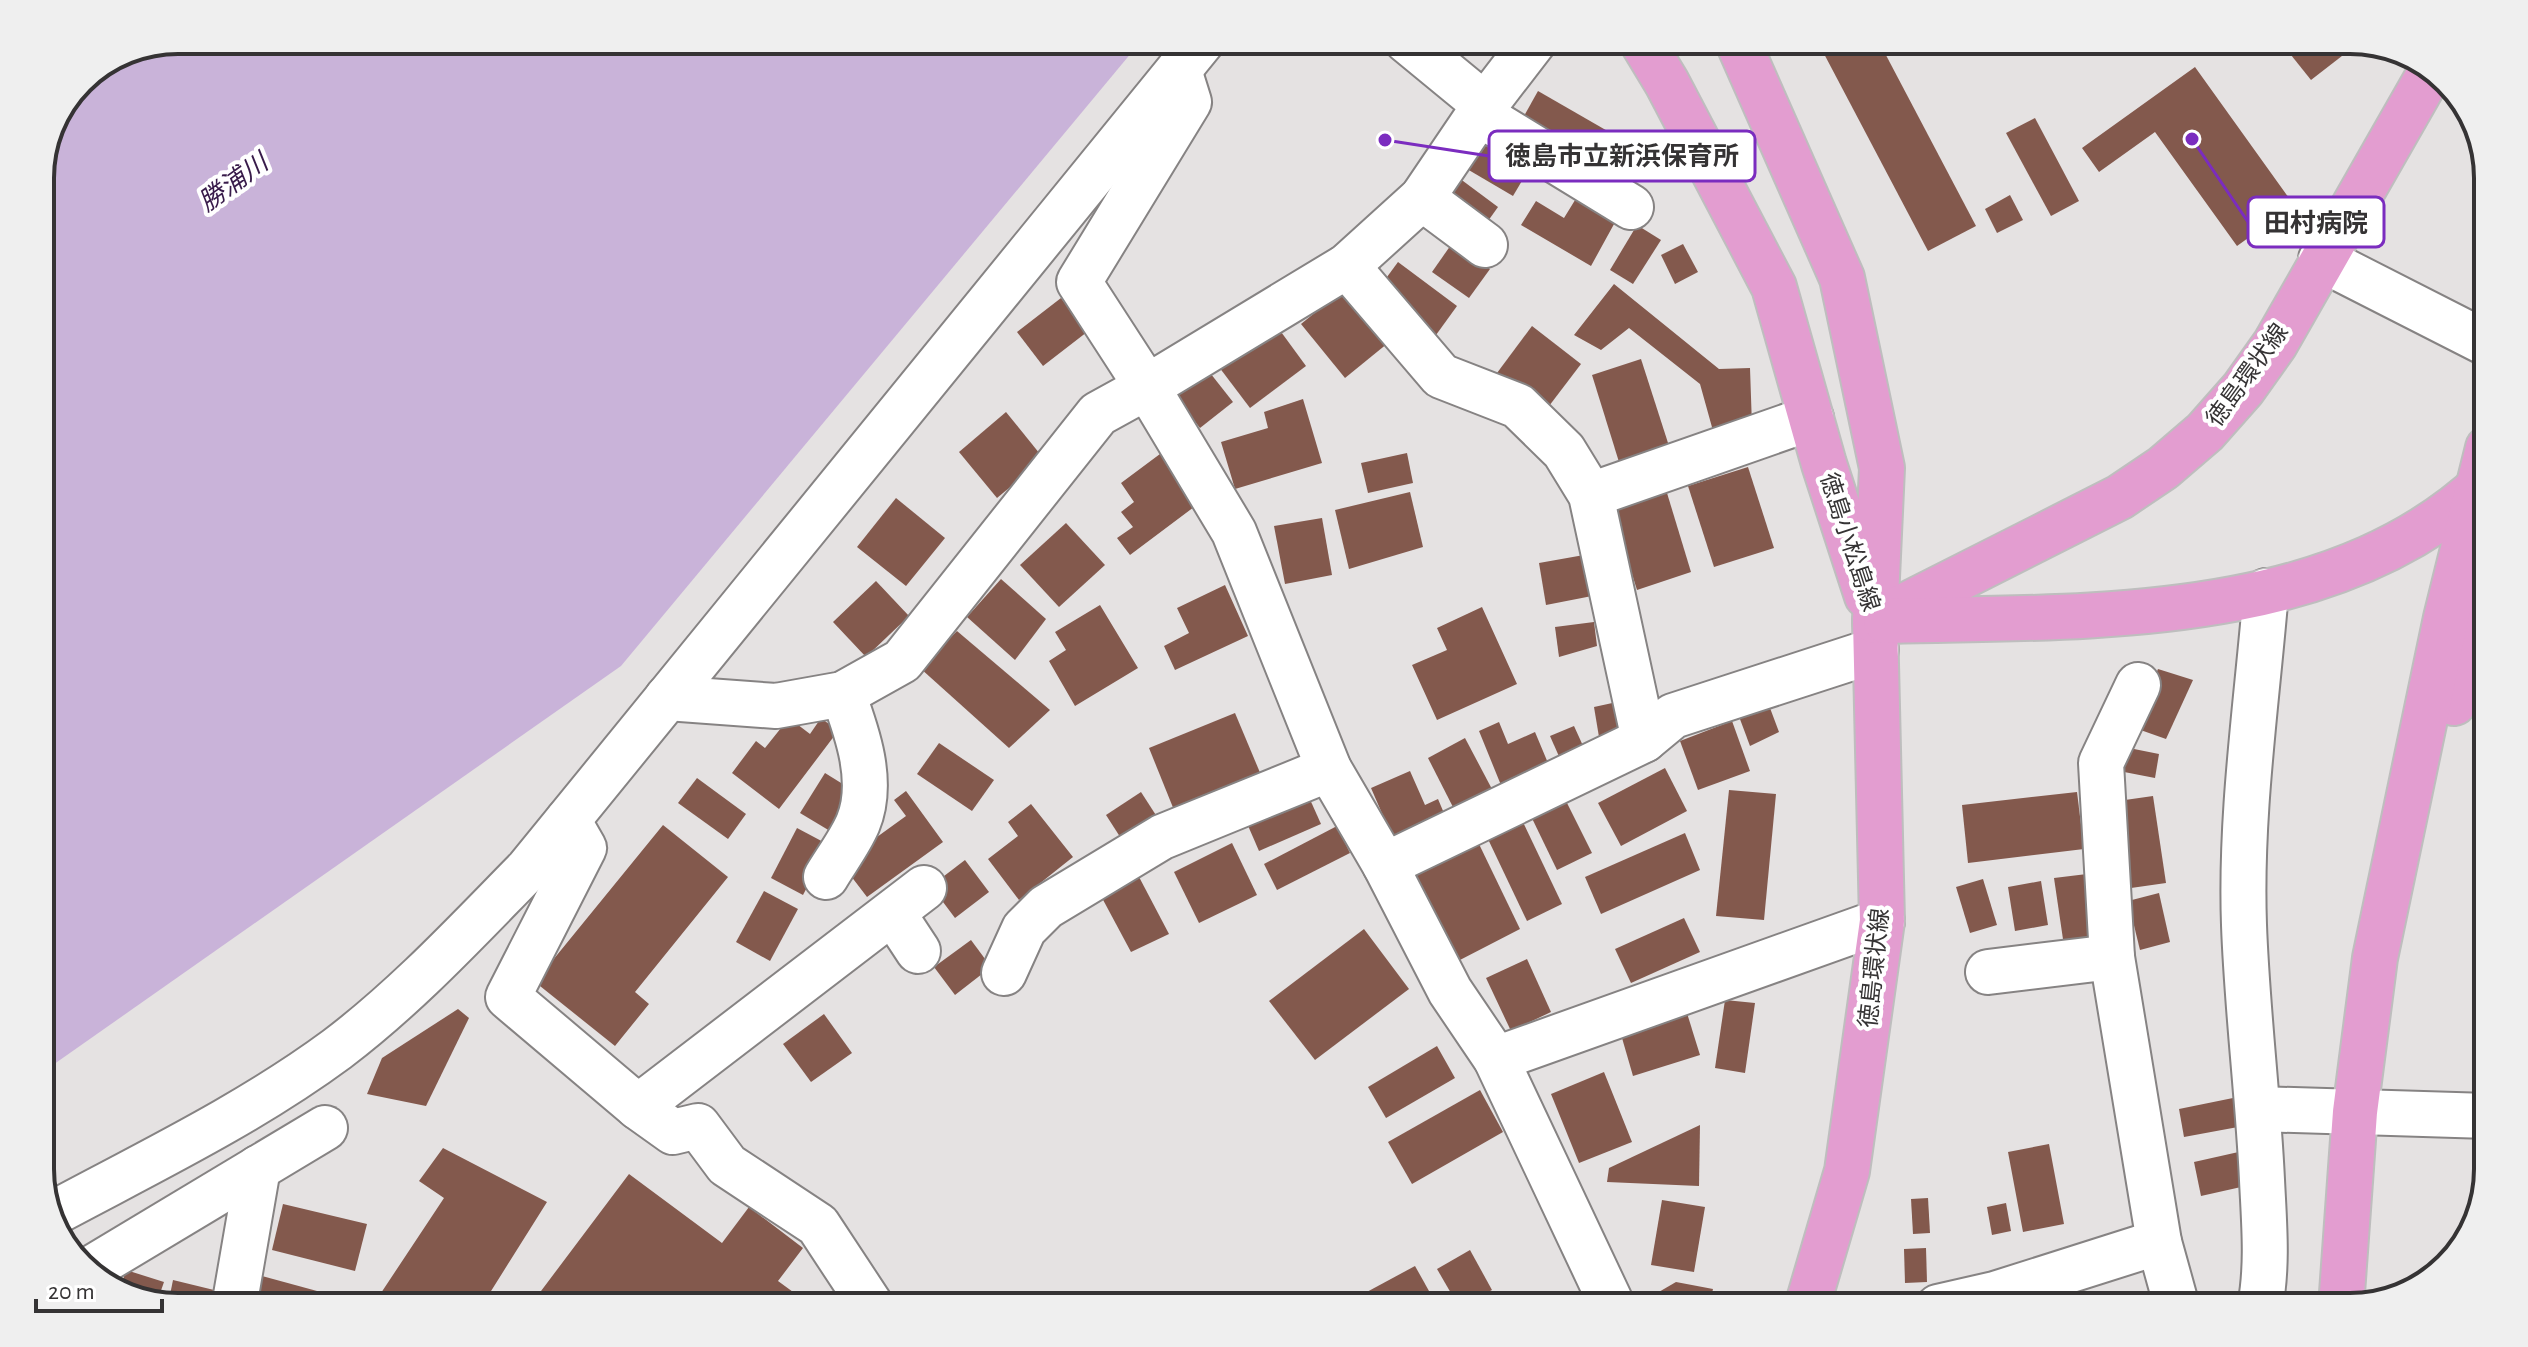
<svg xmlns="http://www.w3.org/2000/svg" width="2528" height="1347" viewBox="0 0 2528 1347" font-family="'Alegreya Sans','Noto Sans JP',sans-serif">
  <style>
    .water { fill: #c9b3d9 }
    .building { fill: #83594d }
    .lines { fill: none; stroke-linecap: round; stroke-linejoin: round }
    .minor-casing { stroke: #868383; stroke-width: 48 }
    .major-casing { stroke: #bebebe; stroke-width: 48 }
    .minor { stroke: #fff; stroke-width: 44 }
    .major { stroke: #e39dd0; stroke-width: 44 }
    .labels { text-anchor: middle; stroke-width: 8; stroke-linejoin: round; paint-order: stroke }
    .street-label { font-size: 24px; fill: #353334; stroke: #fff }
    .water-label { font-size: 26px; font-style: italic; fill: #381b4a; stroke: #fff }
    .rim { fill: none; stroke: #353334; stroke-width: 4 }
    .leader { fill: none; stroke: #7b2cbf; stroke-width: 3 }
    .callout-dot { fill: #7b2cbf; stroke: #fff; stroke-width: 3 }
    .callout { fill: #fff; stroke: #7b2cbf; stroke-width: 3 }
    .callout-label { font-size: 26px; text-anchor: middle; font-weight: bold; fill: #353334 }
  </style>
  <rect width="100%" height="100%" fill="#e5e2e2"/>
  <polygon class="water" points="178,40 1142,40 621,666 40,1074 40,169 81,80 126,50"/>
  <g class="building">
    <polygon points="1842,40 1878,40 1976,226 1928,251 1822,50"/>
    <polygon points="2279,40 2350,40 2360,42 2311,80"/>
    <polygon points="2195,67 2294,205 2237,246 2155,132 2099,172 2082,148"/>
    <polygon points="1538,91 1637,148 1618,180 1520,123"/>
    <polygon points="2035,118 2079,201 2051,216 2006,133"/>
    <polygon points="1487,135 1533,162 1513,196 1467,169"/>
    <polygon points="1459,178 1498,207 1483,228 1444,200"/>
    <polygon points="1580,192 1619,215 1591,266 1521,225 1536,201 1564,218"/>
    <polygon points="2010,195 2023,220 1997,233 1985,209"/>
    <polygon points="1637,225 1661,240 1633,284 1610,270"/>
    <polygon points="1453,242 1490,269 1469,298 1432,272"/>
    <polygon points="1683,244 1698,272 1675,284 1661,255"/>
    <polygon points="1398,262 1457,306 1436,335 1376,292"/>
    <polygon points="1614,284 1719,369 1750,368 1752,426 1715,438 1700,384 1629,328 1601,350 1574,335"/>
    <polygon points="1344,289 1388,343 1345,378 1301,324"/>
    <polygon points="1061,298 1087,332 1043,366 1017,332"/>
    <polygon points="1276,325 1306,366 1250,408 1219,367"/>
    <polygon points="1532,326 1581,364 1546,410 1497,373"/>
    <polygon points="1641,359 1669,446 1619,462 1592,375"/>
    <polygon points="1207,369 1233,402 1200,428 1174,395"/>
    <polygon points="1303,399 1322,463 1235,489 1221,442 1268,428 1264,412"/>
    <polygon points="1006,412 1044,459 997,498 959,452"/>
    <polygon points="1407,453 1413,483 1368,493 1361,463"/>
    <polygon points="1160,454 1198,504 1130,555 1117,538 1133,527 1121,512 1134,502 1121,483"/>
    <polygon points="1748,467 1774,548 1714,567 1688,486"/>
    <polygon points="1410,492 1423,547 1349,569 1335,510"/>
    <polygon points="1667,493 1691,572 1637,590 1612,510"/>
    <polygon points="896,498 945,538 906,586 857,547"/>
    <polygon points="1322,518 1332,575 1285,584 1274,526"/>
    <polygon points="1066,523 1105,565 1059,607 1020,565"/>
    <polygon points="1584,555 1592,596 1546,605 1539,563"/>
    <polygon points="1001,579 1046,619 1015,660 967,617"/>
    <polygon points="876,581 909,616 866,657 833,622"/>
    <polygon points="1225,585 1248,636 1175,670 1164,646 1189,633 1177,608"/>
    <polygon points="1100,605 1138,668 1075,706 1049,661 1066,650 1055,632"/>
    <polygon points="1482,607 1517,684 1437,720 1412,665 1447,650 1437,628"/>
    <polygon points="1594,622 1597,646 1559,657 1555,627"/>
    <polygon points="957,631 1050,710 1009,748 920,668"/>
    <polygon points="2158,669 2193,680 2166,739 2132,727"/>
    <polygon points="1767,700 1779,732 1750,746 1737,711"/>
    <polygon points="1617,702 1623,740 1600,743 1594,707"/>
    <polygon points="1235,713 1261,775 1176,815 1149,748"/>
    <polygon points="789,718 810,734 821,718 838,731 779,809 732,773 756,741 765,748"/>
    <polygon points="1732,721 1750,771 1698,790 1680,741"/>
    <polygon points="1499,722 1508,744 1535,732 1553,775 1505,795 1479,731"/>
    <polygon points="1574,726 1589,759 1565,770 1550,736"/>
    <polygon points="1465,738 1493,791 1455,811 1428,758"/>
    <polygon points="939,743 994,780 972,811 917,774"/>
    <polygon points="2124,747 2159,754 2155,778 2119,771"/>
    <polygon points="1665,768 1687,811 1621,846 1598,803"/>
    <polygon points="1410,771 1425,805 1438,799 1449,825 1397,848 1371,788"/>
    <polygon points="825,773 854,791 830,831 800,813"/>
    <polygon points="697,778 746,814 728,839 678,803"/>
    <polygon points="1729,790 1776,794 1764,920 1716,916"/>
    <polygon points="906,791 943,842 867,897 841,863 906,816 894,800"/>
    <polygon points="1141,792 1161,823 1124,843 1106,815"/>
    <polygon points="2077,792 2084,849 1968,863 1962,805"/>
    <polygon points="1562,793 1592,853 1557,870 1528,810"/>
    <polygon points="1308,795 1321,824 1259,851 1246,821"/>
    <polygon points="2153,796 2166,883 2124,889 2111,802"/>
    <polygon points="1031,804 1073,857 1019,900 988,859 1018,836 1008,822"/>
    <polygon points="1522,820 1562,904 1527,921 1487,837"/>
    <polygon points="663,825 728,877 635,992 649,1004 615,1046 535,982"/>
    <polygon points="1337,826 1350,853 1277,890 1264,864"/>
    <polygon points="797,828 829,845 803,895 771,878"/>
    <polygon points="1685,833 1700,870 1601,914 1585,877"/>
    <polygon points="1478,842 1520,929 1458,961 1415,873"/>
    <polygon points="1232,843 1257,895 1199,923 1174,872"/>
    <polygon points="965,860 989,892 955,918 931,886"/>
    <polygon points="2087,874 2097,941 2064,946 2054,878"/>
    <polygon points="1138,875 1169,934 1131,952 1101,896"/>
    <polygon points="1983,879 1997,925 1970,933 1956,887"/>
    <polygon points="2041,881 2048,925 2015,931 2008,887"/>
    <polygon points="764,891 798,909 770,961 736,942"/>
    <polygon points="2159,893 2170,942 2140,950 2128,901"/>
    <polygon points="1684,918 1700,952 1631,983 1615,949"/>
    <polygon points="1364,929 1409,989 1315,1060 1269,1001"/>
    <polygon points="971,940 991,967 955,995 934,967"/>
    <polygon points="1527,959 1551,1012 1511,1031 1486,978"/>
    <polygon points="1725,1000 1755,1003 1745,1073 1715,1068"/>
    <polygon points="458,1009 469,1018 426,1106 367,1094 382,1058"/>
    <polygon points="1686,1010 1700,1055 1633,1076 1620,1031"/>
    <polygon points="824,1014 852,1053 811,1082 783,1044"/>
    <polygon points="1437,1046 1455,1078 1386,1118 1368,1087"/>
    <polygon points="1604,1072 1632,1142 1579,1163 1551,1094"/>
    <polygon points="1480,1090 1503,1132 1412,1184 1388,1142"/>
    <polygon points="2233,1098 2238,1127 2184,1137 2179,1109"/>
    <polygon points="1700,1125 1699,1186 1607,1182 1609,1168"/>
    <polygon points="2049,1144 2064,1224 2023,1232 2008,1152"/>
    <polygon points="443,1148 547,1202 481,1307 402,1307 381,1293 444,1198 419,1181"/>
    <polygon points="2243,1151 2250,1185 2201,1196 2194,1162"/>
    <polygon points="629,1174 722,1243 749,1207 803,1248 778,1281 804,1300 798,1307 529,1307"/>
    <polygon points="1928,1198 1930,1233 1913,1234 1911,1199"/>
    <polygon points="1662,1200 1705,1207 1694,1272 1651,1265"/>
    <polygon points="2006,1203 2011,1231 1992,1235 1987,1207"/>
    <polygon points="283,1204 367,1224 355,1271 272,1250"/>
    <polygon points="1926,1248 1927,1282 1905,1283 1904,1249"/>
    <polygon points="1470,1250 1492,1290 1459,1307 1437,1269"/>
    <polygon points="1415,1266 1438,1307 1339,1307"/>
    <polygon points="126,1270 164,1282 157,1302 119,1293"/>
    <polygon points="262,1276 339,1297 337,1307 254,1307"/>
    <polygon points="173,1280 214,1290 210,1307 168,1305"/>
    <polygon points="1676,1282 1713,1289 1709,1307 1633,1307"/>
  </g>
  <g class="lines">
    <g class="minor-casing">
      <g id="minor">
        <polyline points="1406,40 1485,105"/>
        <polyline points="1179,70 1189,102 1079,282 1147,387 1234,532 1329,769 1385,865 1450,991 1496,1059 1613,1307"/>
        <polyline points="1479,114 1631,207"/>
        <polyline points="1422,198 1485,245"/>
        <polyline points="2321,259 2488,344"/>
        <polyline points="1347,266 1441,376 1518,406 1564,451 1591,495 1644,740"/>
        <polyline points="1591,495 1811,418"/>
        <polyline points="2138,685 2101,763 2112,957 2159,1242 2177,1307"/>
        <polyline points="667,698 776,706 843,694 902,661 1098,414 1147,387 1347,266 1422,198 1485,105 1535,40"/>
        <polyline points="568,820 584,848 508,997 638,1107 924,888"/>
        <polyline points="1385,865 1644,740 1673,716 1876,650"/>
        <path d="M826 877C836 860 850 842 858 823 875 782 857 732 843 694"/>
        <polyline points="893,913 918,951"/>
        <polyline points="1988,972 2112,957"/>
        <polyline points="1004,973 1024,929 1046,907 1162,837 1329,769"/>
        <polyline points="1496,1059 1882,921"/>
        <polyline points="638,1107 673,1132 698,1126 727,1165 818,1225 872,1307"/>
        <polyline points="2258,1109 2488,1116"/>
        <path d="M52 1214C149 1162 249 1114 337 1049 407 996 466 932 528 869L1203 40"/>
        <polyline points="90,1269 325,1128"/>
        <polyline points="234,1307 258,1168"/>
        <polyline points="1938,1307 1995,1294 2159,1242"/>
        <path d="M2260 1307C2268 1265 2264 1222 2262 1180 2258 1095 2247 1010 2244 925 2240 813 2257 702 2266 591"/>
      </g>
    </g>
    <g class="major-casing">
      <g id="major">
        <polyline points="1641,40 1667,83 1774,287 1824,464 1867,596"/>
        <polyline points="1737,40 1842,278 1882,468 1875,621 1882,921 1847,1171 1807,1307"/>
        <polyline points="1875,621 2120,497 2163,468 2205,432 2243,389 2275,344 2431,71"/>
        <path d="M1886 621C2085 616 2330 628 2486 481"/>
        <polyline points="2454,703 2478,627 2488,603"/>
        <polyline points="2341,1307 2355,1112 2375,958 2446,618 2488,448"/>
      </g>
    </g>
    <use href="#minor" class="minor"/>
    <use href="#major" class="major"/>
  </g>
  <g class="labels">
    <g class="street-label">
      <text transform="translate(2247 375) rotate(-54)" y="8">徳島環状線</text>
      <text transform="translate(1850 542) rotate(72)" y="8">徳島小松島線</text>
      <text transform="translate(1874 968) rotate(-84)" y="8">徳島環状線</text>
    </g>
    <g class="water-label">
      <text transform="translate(233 182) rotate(-36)" y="9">勝浦川</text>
    </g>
  </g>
  <path d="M0 0H2528V1347H0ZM178 54H2350A124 124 0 0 1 2474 178V1169A124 124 0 0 1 2350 1293H178A124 124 0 0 1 54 1169V178A124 124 0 0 1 178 54Z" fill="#efefef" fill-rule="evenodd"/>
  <path class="rim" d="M178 54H2350A124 124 0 0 1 2474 178V1169A124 124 0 0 1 2350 1293H178A124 124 0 0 1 54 1169V178A124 124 0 0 1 178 54Z"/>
  <path class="leader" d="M1385 140L1489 156M2192 139L2248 222"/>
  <g class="callout-dot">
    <circle cx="1385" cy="140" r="8"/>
    <circle cx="2192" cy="139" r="8"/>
  </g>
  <g class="callout">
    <rect x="1489" y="131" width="266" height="50" rx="8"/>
    <rect x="2248" y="197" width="136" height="50" rx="8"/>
  </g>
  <g class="callout-label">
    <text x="1622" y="165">徳島市立新浜保育所</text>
    <text x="2316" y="232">田村病院</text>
  </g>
  <path d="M36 1299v12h126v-12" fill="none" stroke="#353334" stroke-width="4"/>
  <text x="48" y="1299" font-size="24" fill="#353334" stroke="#ffffff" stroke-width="6" paint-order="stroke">20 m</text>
</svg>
